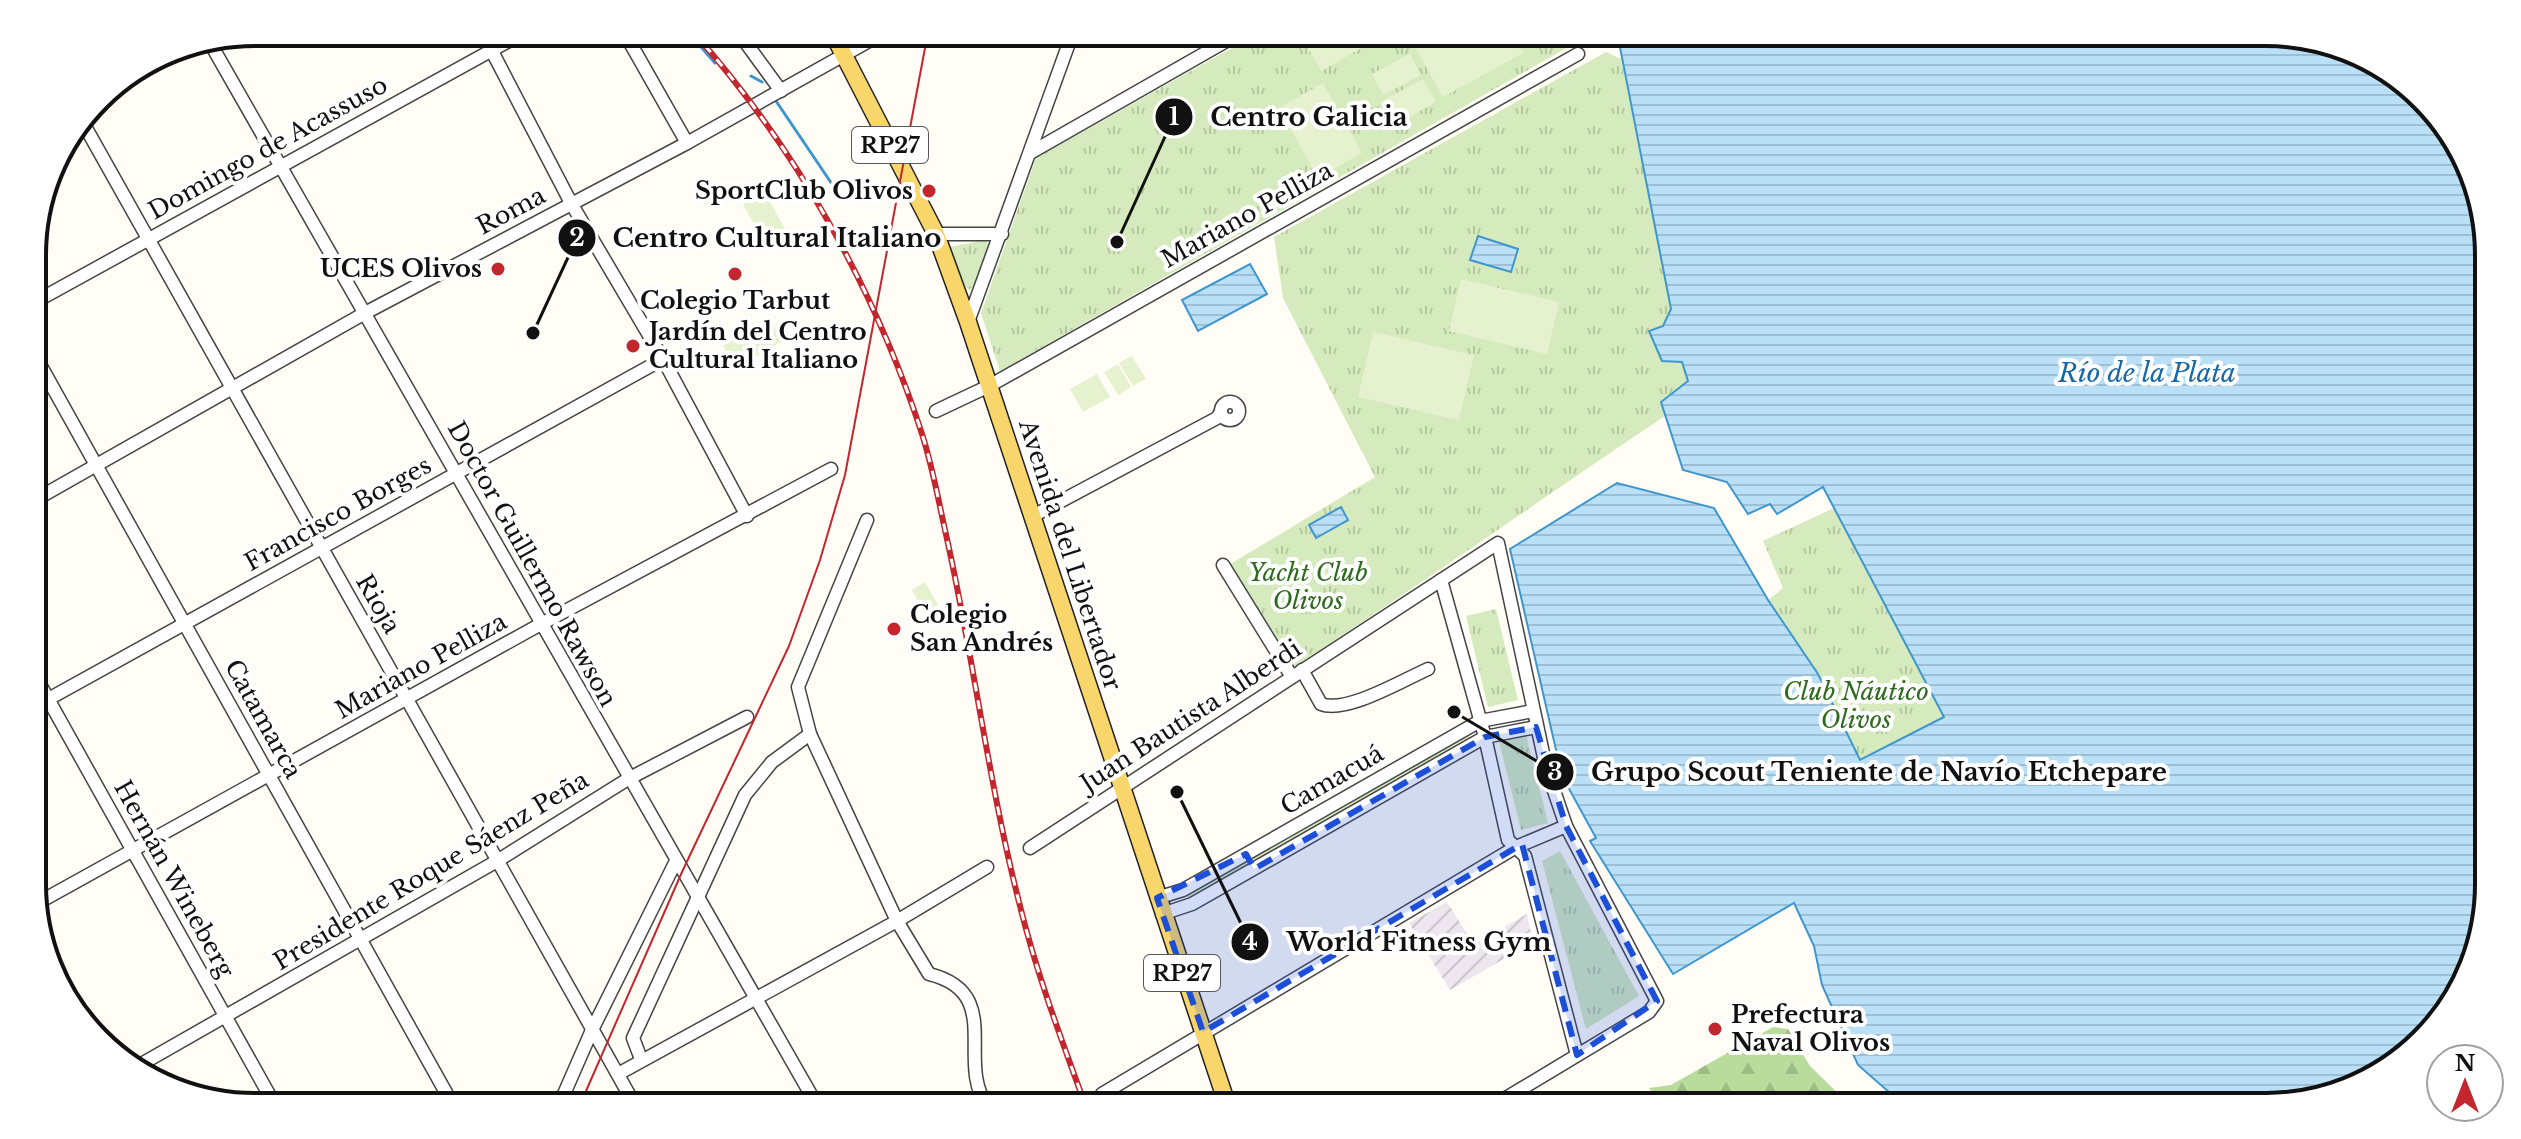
<svg xmlns="http://www.w3.org/2000/svg" width="2521" height="1139" viewBox="0 0 2521 1139" font-family="'Libre Baskerville',serif">
  <style>
    .industrial { fill: url(#industrial-furrows) }
    .grass { fill: #d5ebbd }
    .forest { fill: url(#forest-firs) }
    .park { fill: url(#park-tufts) }
    .pitch { fill: #e6f2cf }
    .water { fill: url(#water-rules); stroke: #3f96cf; stroke-width: 2 }
    .lines { fill: none; stroke-linecap: round; stroke-linejoin: round }
    .stream { stroke: #3f96cf; stroke-width: 3 }
    .minor-casing { stroke: #444; stroke-width: 15 }
    .major-casing { stroke: #222; stroke-width: 19 }
    .minor { stroke: #fff; stroke-width: 12 }
    .major { stroke: #f9d66b; stroke-width: 16 }
    .tram { stroke: #c4262e; stroke-width: 2 }
    .rail-casing { stroke: #c4262e; stroke-width: 6 }
    .rail { stroke: #fff; stroke-width: 3; stroke-dasharray: 9; stroke-linecap: butt }
    .marked { fill: #1d4ed8; fill-opacity: 0.2; stroke: #1d4ed8; stroke-width: 6; stroke-dasharray: 16 10; stroke-linejoin: round }
    .poi-dot { fill: #c4262e; stroke: #fff; stroke-width: 3 }
    .labels { text-anchor: middle; stroke-width: 8; stroke-linejoin: round; paint-order: stroke }
    .shield { fill: #fff; stroke: #585858; stroke-width: 2 }
    .shield-label { font-size: 22px; font-weight: bold; fill: #111 }
    .street-label { font-size: 24px; fill: #111; stroke: #fff }
    .poi-label { font-size: 24px; font-weight: bold; fill: #111; stroke: #fff; text-anchor: start }
    .park-label { font-size: 24px; font-style: italic; fill: #2f6b1f; stroke: #fff }
    .water-label { font-size: 26px; font-style: italic; fill: #1768a6; stroke: #fff }
    .rim { fill: none; stroke: #111; stroke-width: 4 }
    .leader { fill: none; stroke: #111; stroke-width: 3 }
    .callout-dot { fill: #111; stroke: #fff; stroke-width: 3 }
    .mark-label { font-size: 24px; text-anchor: middle; font-weight: bold; fill: #fff }
    .callout-label { font-size: 26px; text-anchor: middle; font-weight: bold; fill: #111; stroke: #fff; stroke-width: 8; stroke-linejoin: round; paint-order: stroke }
  </style>
  <defs>
    <pattern id="industrial-furrows" width="10" height="10" patternUnits="userSpaceOnUse" patternTransform="scale(2)"><rect width="10" height="10" fill="#eee6ef"/><path d="M-1 1l2-2M0 10L10 0M9 11l2-2" fill="none" stroke="#cbc4cc"/></pattern>
    <pattern id="forest-firs" width="22" height="20" patternUnits="userSpaceOnUse" patternTransform="scale(2)"><rect width="22" height="20" fill="#b9dc9c"/><path d="M5 1l3.5 6h-7zM16 11l3.5 6h-7z" fill="#9ebc85"/></pattern>
    <pattern id="park-tufts" width="24" height="20" patternUnits="userSpaceOnUse" patternTransform="scale(2)"><rect width="24" height="20" fill="#d5ebbd"/><path d="M3 7l-1-3M5 7V3M7 7l1-3M15 17l-1-3M17 17v-4M19 17l1-3" fill="none" stroke="#b6c8a1"/></pattern>
    <pattern id="water-rules" width="6" height="5" patternUnits="userSpaceOnUse" patternTransform="scale(2)"><rect width="6" height="5" fill="#b9e0f7"/><path d="M0 2.5h6" fill="none" stroke="#9ebfd3"/></pattern>
  </defs>
  <rect width="100%" height="100%" fill="#fffdf5"/>
  <polygon class="industrial" points="1447,902 1474,945 1527,914 1533,942 1450,990 1409,923"/>
  <polygon class="grass" points="1468,732 1471,740 1190,901 1185,892"/>
  <polygon class="forest" points="1773,1027 1788,1029 1810,1066 1852,1107 1662,1107 1649,1088 1671,1085"/>
  <g class="park">
    <polygon points="1260,32 1591,34 1000,371 981,313 1036,158"/>
    <path d="M1606 52 1621 59 1671 309 1663 326 1649 332 1682 362 1689 381 1661 402 1665 416C1538 501 1413 590 1285 673L1222 569 1375 477 1283 298 1274 237Z"/>
    <polygon points="986,240 988,244 975,286 969,290 962,283 949,247"/>
    <polygon points="1834,508 1944,717 1747,843 1804,654 1768,600 1783,588 1763,541"/>
    <polygon points="1496,609 1518,700 1488,707 1466,616"/>
    <polygon points="1526,735 1548,823 1521,830 1499,741"/>
    <polygon points="1560,851 1639,996 1586,1029 1542,861"/>
  </g>
  <g class="pitch">
    <polygon points="1299,32 1390,32 1321,71"/>
    <polygon points="1442,32 1511,32 1523,53 1443,97 1415,47"/>
    <polygon points="1410,54 1421,75 1383,95 1372,74"/>
    <polygon points="1423,79 1436,102 1393,126 1380,102"/>
    <polygon points="1323,83 1362,153 1318,178 1279,108"/>
    <polygon points="765,192 789,236 767,248 743,204"/>
    <polygon points="1461,279 1559,302 1547,354 1449,331"/>
    <polygon points="770,319 782,341 736,368 723,346"/>
    <polygon points="1373,332 1474,355 1459,420 1358,397"/>
    <polygon points="1132,356 1146,379 1133,386 1119,363"/>
    <polygon points="1118,364 1131,387 1118,395 1104,372"/>
    <polygon points="1097,374 1110,397 1083,412 1070,389"/>
    <polygon points="925,582 938,605 925,613 912,590"/>
  </g>
  <g class="water">
    <polygon points="1617,32 2266,32 2352,49 2443,120 2487,227 2489,884 2472,970 2390,1069 2280,1107 1906,1107 1858,1065 1822,985 1814,946 1794,903 1673,974 1590,841 1596,838 1562,776 1510,549 1617,483 1714,508 1768,600 1818,674 1860,760 1944,717 1823,487 1777,514 1770,504 1748,514 1727,482 1683,470 1661,402 1688,381 1682,362 1662,361 1649,331 1663,326 1671,309"/>
    <polygon points="1478,236 1518,249 1511,272 1470,260"/>
    <polygon points="1250,264 1267,294 1198,331 1182,300"/>
    <polygon points="1341,507 1348,520 1316,538 1309,525"/>
  </g>
  <g class="lines">
    <g class="stream">
      <polyline points="688,32 715,63"/>
      <polyline points="751,76 762,82"/>
      <polyline points="776,101 836,190"/>
    </g>
    <g class="minor-casing">
      <g id="minor">
        <polyline points="482,32 571,203 663,359 747,516"/>
        <polyline points="624,32 687,143"/>
        <polyline points="738,32 781,91"/>
        <polyline points="209,41 818,1107"/>
        <polyline points="82,121 636,1107"/>
        <polyline points="1030,153 1242,32"/>
        <polyline points="936,234 1002,234"/>
        <polyline points="33,303 525,32"/>
        <polyline points="968,322 1073,32"/>
        <polyline points="33,352 454,1107"/>
        <circle cx="1230" cy="411" r="9"/>
        <polyline points="936,411 989,386 1578,54"/>
        <polyline points="33,501 365,313 687,143 885,32"/>
        <polyline points="1033,516 1217,418 1221,412"/>
        <path d="M867 520 798 687 810 734 897 921 929 974C1006 993 954 1062 988 1107"/>
        <polyline points="1223,565 1292,677"/>
        <polyline points="1441,580 1485,737 1508,840 1525,856 1577,1055"/>
        <path d="M1302 670 1321 704C1346 714 1403 680 1428 669"/>
        <polyline points="33,672 276,1107"/>
        <polyline points="34,707 663,359"/>
        <polyline points="1030,848 1498,543 1546,767 1566,826 1657,1001 1649,1012 1491,1107"/>
        <polyline points="1157,898 1183,890 1480,721 1533,711"/>
        <polyline points="34,905 541,624 831,469"/>
        <polyline points="1162,914 1192,904 1485,737 1536,727"/>
        <polyline points="641,1059 633,1038 745,795 772,762 810,734"/>
        <polyline points="138,1066 497,861 628,779 747,717"/>
        <polyline points="618,1074 897,921 987,867"/>
        <polyline points="1102,1094 1516,847 1566,826"/>
        <polyline points="552,1107 564,1094 592,1030 675,863"/>
      </g>
    </g>
    <g class="major-casing">
      <polyline id="major" points="832,32 936,234 968,322 1228,1107"/>
    </g>
    <use href="#minor" class="minor"/>
    <use href="#major" class="major"/>
    <polyline class="tram" points="579,1107 682,872 789,646 820,560 845,475 928,32"/>
    <g class="rail-casing">
      <path id="rail" d="M693 32C795 146 875 289 922 434 933 468 939 504 947 539 974 661 989 786 1020 906 1037 975 1062 1041 1086 1107"/>
    </g>
    <use href="#rail" class="rail"/>
  </g>
  <path class="marked" d="M1536 727 1566 826 1657 1001 1577 1055 1522 844 1203 1032 1157 898 1246 854 1254 869 1485 737Z"/>
  <g class="poi-dot">
    <circle cx="929" cy="191" r="8"/>
    <circle cx="498" cy="269" r="8"/>
    <circle cx="735" cy="274" r="8"/>
    <circle cx="633" cy="346" r="8"/>
    <circle cx="894" cy="629" r="8"/>
    <circle cx="1715" cy="1029" r="8"/>
  </g>
  <g class="labels">
    <g class="shield">
      <rect x="852" y="127" width="76" height="36" rx="6"/>
      <rect x="1144" y="955" width="76" height="36" rx="6"/>
    </g>
    <g class="shield-label">
      <text x="890" y="153">RP27</text>
      <text x="1182" y="981">RP27</text>
    </g>
    <g class="street-label">
      <text transform="translate(268 148) rotate(-29)" y="8">Domingo de Acassuso</text>
      <text transform="translate(511 211) rotate(-28)" y="8">Roma</text>
      <text transform="translate(1247 215) rotate(-29)" y="8">Mariano Pelliza</text>
      <text transform="translate(338 514) rotate(-29)" y="8">Francisco Borges</text>
      <text transform="translate(1070 555) rotate(72)" y="8">Avenida del Libertador</text>
      <text transform="translate(532 564) rotate(61)" y="8">Doctor Guillermo Rawson</text>
      <text transform="translate(378 604) rotate(60)" y="8">Rioja</text>
      <text transform="translate(421 666) rotate(-29)" y="8">Mariano Pelliza</text>
      <text transform="translate(1191 716) rotate(-33)" y="8">Juan Bautista Alberdi</text>
      <text transform="translate(263 719) rotate(61)" y="8">Catamarca</text>
      <text transform="translate(1332 780) rotate(-30)" y="8">Camacuá</text>
      <text transform="translate(431 871) rotate(-31)" y="8">Presidente Roque Sáenz Peña</text>
      <text transform="translate(174 879) rotate(61)" y="8">Hernán Wineberg</text>
    </g>
    <g class="poi-label">
      <text x="913" y="199" text-anchor="end">SportClub Olivos</text>
      <text x="482" y="277" text-anchor="end">UCES Olivos</text>
      <text x="735" y="309" text-anchor="middle">Colegio Tarbut</text>
      <text x="649" y="340">Jardín del Centro<tspan x="649" dy="28">Cultural Italiano</tspan></text>
      <text x="910" y="623">Colegio<tspan x="910" dy="28">San Andrés</tspan></text>
      <text x="1731" y="1023">Prefectura<tspan x="1731" dy="28">Naval Olivos</tspan></text>
    </g>
    <g class="park-label">
      <text x="1308" y="581">Yacht Club<tspan x="1308" dy="28">Olivos</tspan></text>
      <text x="1856" y="700">Club Náutico<tspan x="1856" dy="28">Olivos</tspan></text>
    </g>
    <g class="water-label">
      <text x="2147" y="382">Río de la Plata</text>
    </g>
  </g>
  <path d="M0 0H2521V1139H0ZM255 46H2266A209 209 0 0 1 2475 255V884A209 209 0 0 1 2266 1093H255A209 209 0 0 1 46 884V255A209 209 0 0 1 255 46Z" fill="#fff" fill-rule="evenodd"/>
  <path class="rim" d="M255 46H2266A209 209 0 0 1 2475 255V884A209 209 0 0 1 2266 1093H255A209 209 0 0 1 46 884V255A209 209 0 0 1 255 46Z"/>
  <path class="leader" d="M1117 242L1174 117M533 333L577 238M1454 712L1555 772M1177 792L1250 942"/>
  <g class="callout-dot">
    <circle cx="1117" cy="242" r="8"/>
    <circle cx="533" cy="333" r="8"/>
    <circle cx="1454" cy="712" r="8"/>
    <circle cx="1177" cy="792" r="8"/>
    <circle cx="1174" cy="117" r="20"/>
    <circle cx="577" cy="238" r="20"/>
    <circle cx="1555" cy="772" r="20"/>
    <circle cx="1250" cy="942" r="20"/>
  </g>
  <g class="mark-label">
    <text x="1174" y="125">1</text>
    <text x="577" y="246">2</text>
    <text x="1555" y="780">3</text>
    <text x="1250" y="950">4</text>
  </g>
  <g class="callout-label">
    <text x="1309" y="126">Centro Galicia</text>
    <text x="777" y="247">Centro Cultural Italiano</text>
    <text x="1879" y="781">Grupo Scout Teniente de Navío Etchepare</text>
    <text x="1419" y="951">World Fitness Gym</text>
  </g>
  <g transform="translate(2465 1083)"><circle r="38" fill="#ffffff" stroke="#a0a0a0" stroke-width="2"/>
  <path d="M0-6L14 30L0 20L-14 30Z" fill="#c4262e"/>
  <text y="-12" font-size="22" font-weight="bold" text-anchor="middle" fill="#111111">N</text>
  </g>
</svg>
